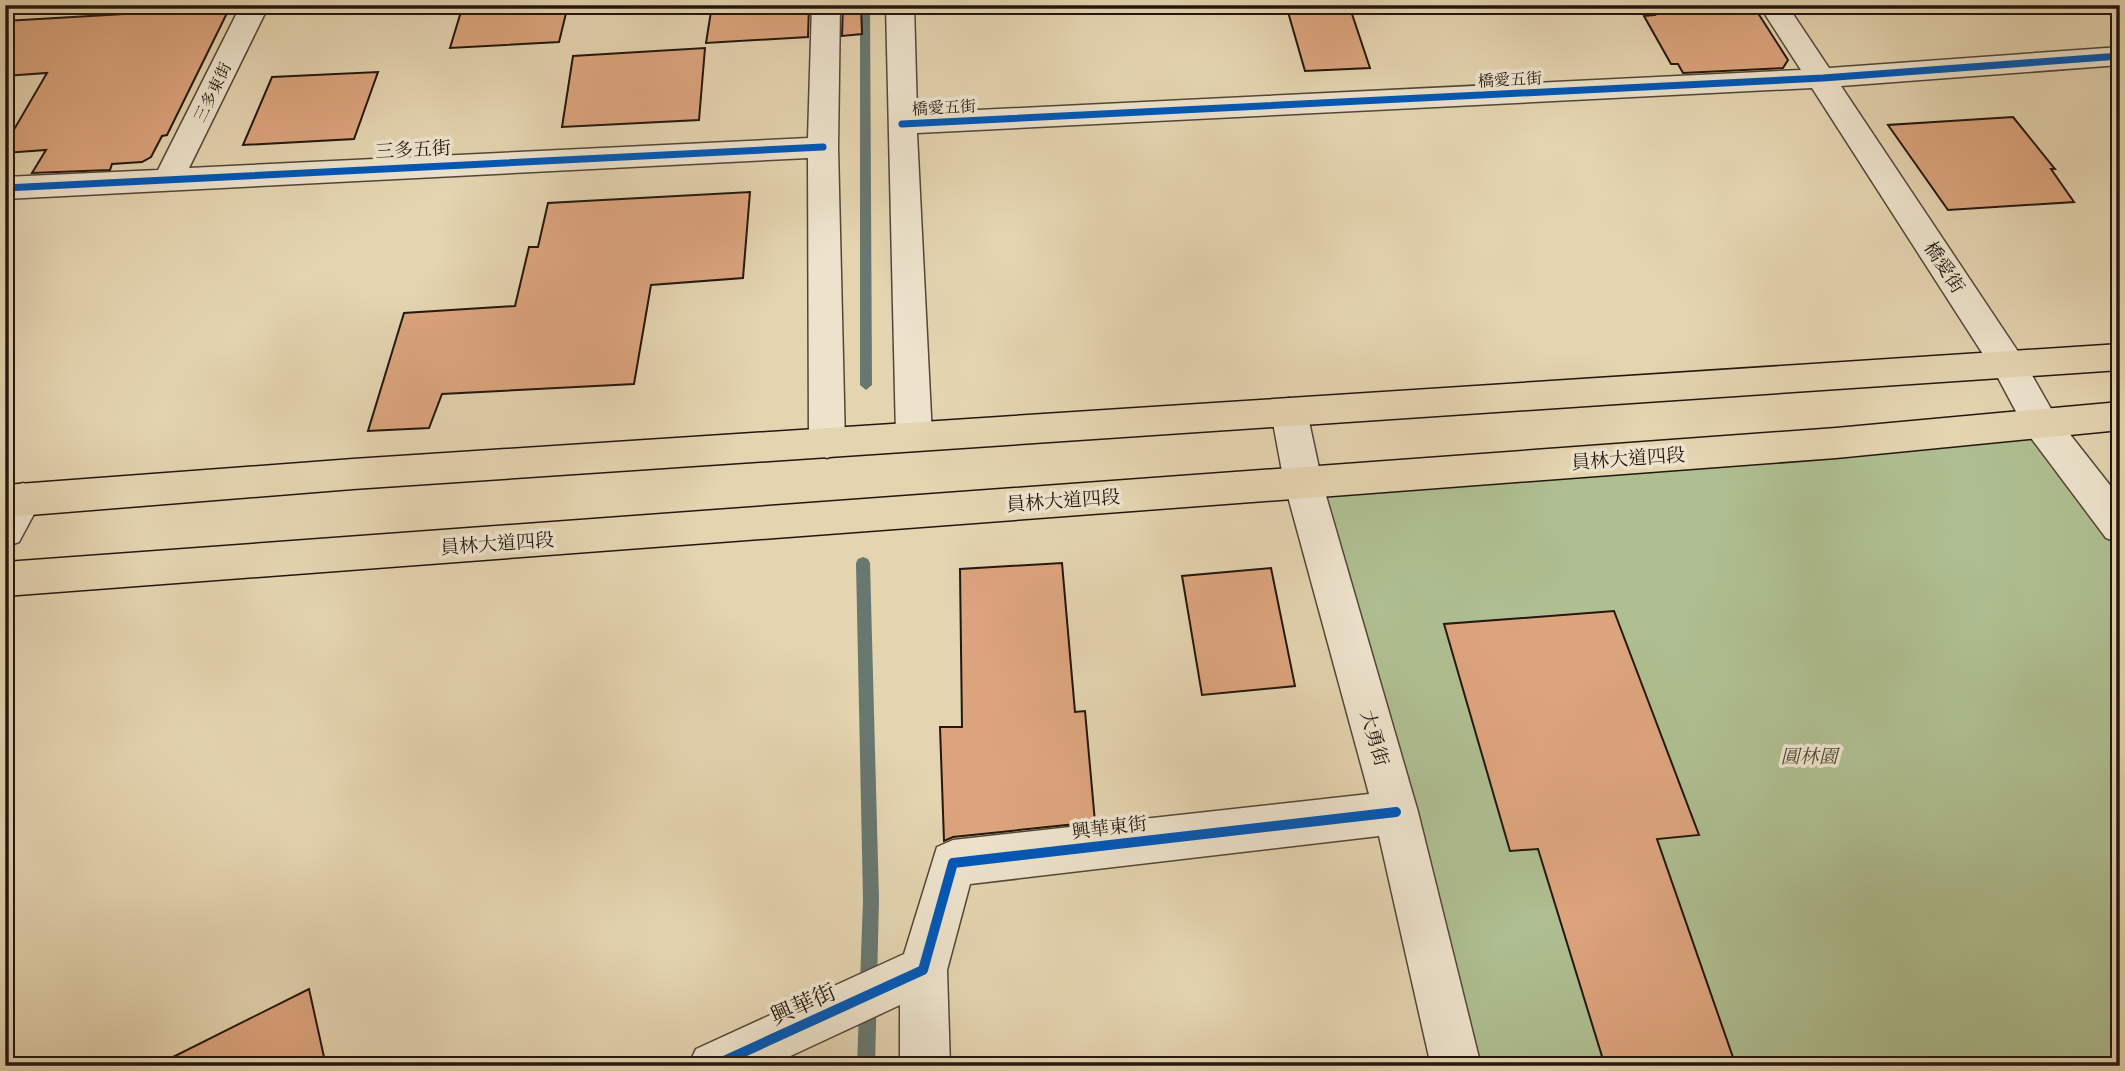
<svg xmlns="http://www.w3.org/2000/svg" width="2125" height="1071" viewBox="0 0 2125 1071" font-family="'IM FELL French Canon','Noto Serif TC',serif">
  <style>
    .green { fill: #aebe90; stroke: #686a4f; stroke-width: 2 }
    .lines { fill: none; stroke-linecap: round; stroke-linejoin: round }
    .stream { fill: #687770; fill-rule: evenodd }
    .building { fill: #dca47d; stroke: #23170e; stroke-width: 2 }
    .minor-casing { stroke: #534636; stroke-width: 3 }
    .major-casing { stroke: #23170e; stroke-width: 3 }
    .minor { fill: #ede3cc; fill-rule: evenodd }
    .major { fill: #e4d4b0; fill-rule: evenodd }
    .cycleway-far1-casing { stroke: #ede3cc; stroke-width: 10 }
    .cycleway-casing { stroke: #ede3cc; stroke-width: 14 }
    .cycleway-far1 { stroke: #0057b8; stroke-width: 7 }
    .cycleway { stroke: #0057b8; stroke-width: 10 }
    .labels { text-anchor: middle; stroke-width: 7; stroke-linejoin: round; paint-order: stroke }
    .far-street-label { font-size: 16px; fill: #23170e; stroke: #ede3cc }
    .street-label { font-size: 19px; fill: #23170e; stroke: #ede3cc }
    .park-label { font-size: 19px; font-style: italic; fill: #4d4935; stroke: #ede3cc }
    .near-street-label { font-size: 23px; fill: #23170e; stroke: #ede3cc }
  </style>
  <rect width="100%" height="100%" fill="#e4d4b0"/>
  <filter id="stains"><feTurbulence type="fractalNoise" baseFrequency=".00286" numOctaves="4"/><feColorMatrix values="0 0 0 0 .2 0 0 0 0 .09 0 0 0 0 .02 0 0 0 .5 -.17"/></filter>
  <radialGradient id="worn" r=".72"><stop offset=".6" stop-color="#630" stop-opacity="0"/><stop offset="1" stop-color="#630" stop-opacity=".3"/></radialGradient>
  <polygon class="green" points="2041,424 2120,527 2120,1066 1456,1066 1303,483"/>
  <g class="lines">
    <g class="stream">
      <polygon points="860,5 870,5 872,385 866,390 860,385"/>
      <polygon points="863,557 868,559 870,563 879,900 875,1066 857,1066 863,900 856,563 858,559"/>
    </g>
  </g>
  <g class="building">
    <polygon points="129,5 231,5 167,135 162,136 151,157 142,162 112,164 110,170 32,173 46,150 5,153 5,145 47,73 5,76 5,21 124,14"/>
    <polygon points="463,5 568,5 559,42 450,48"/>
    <polygon points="712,5 809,5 808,37 706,43"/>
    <polygon points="843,5 861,5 862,34 842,36"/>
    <polygon points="1286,5 1349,5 1370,68 1305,71"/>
    <polygon points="1650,5 1727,5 1731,12 1756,10 1788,60 1783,68 1683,73 1678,64 1671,64 1644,16 1655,15"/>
    <polygon points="705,48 699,120 562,127 573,56"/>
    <polygon points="378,72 354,139 243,145 272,77"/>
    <polygon points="2013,117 2055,169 2051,169 2074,202 1948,210 1888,125"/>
    <polygon points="750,192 743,278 651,285 634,384 442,394 429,428 368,431 404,313 515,306 529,247 538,247 548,203"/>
    <polygon points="1062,563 1075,712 1085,711 1095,822 953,837 944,841 940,727 962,727 960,569"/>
    <polygon points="1271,568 1295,686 1202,695 1182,576"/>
    <polygon points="1614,611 1699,835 1657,839 1736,1066 1605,1066 1538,849 1510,851 1444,624"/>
    <polygon points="309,989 326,1066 155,1066"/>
  </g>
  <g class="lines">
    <g class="minor-casing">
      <g id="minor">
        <polygon points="241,5 269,5 189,168 808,138 812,5 840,5 838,147 845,443 840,453 827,458 814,453 809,443 808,158 5,199 5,177 158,170"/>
        <polygon points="886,5 914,5 917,113 1801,70 1759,5 1787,5 1829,68 2120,47 2120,65 1841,86 2021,356 2054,414 2120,498 2120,543 2106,538 2028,434 1997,376 1812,88 917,133 932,436 927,446 914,451 901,446 896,436"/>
        <polygon points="1289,398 1302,402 1307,412 1322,482 1418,812 1481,1066 1431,1066 1379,836 970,884 947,970 950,1066 900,1066 900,1005 769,1066 688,1066 696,1049 904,954 937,847 953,840 1369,794 1284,482 1271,412 1276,402"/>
        <polygon points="23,483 36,488 42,499 19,542 5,547 5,496 10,488"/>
      </g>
    </g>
    <g class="major-casing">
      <g id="major">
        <polygon points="2120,344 2120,370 353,489 5,517 5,485 353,459"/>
        <polygon points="2120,402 2120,430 1836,458 5,596 5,562 1836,428"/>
      </g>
    </g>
    <use href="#minor" class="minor"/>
    <use href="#major" class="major"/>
    <g class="cycleway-far1-casing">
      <g id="cycleway-far1">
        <polyline points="902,124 1823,78 2120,56"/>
        <polyline points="5,188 823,147"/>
      </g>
    </g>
    <g class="cycleway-casing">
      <polyline id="cycleway" points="713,1066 923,970 953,863 1396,812"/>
    </g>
    <use href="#cycleway-far1" class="cycleway-far1"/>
    <use href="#cycleway" class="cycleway"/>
  </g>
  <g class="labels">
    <g class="far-street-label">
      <text transform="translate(1510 79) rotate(-3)" y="6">橋愛五街</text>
      <text transform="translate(212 92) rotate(-64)" y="6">三多東街</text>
      <text transform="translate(944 107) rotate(-3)" y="6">橋愛五街</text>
    </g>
    <g class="street-label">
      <text transform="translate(413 149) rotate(-3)" y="7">三多五街</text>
      <text transform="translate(1945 267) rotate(57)" y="7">橋愛街</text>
      <text transform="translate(1628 458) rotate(-4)" y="7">員林大道四段</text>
      <text transform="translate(1063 500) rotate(-4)" y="7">員林大道四段</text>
      <text transform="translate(497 543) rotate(-4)" y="7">員林大道四段</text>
      <text transform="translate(1375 738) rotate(74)" y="7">大勇街</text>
      <text transform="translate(1109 827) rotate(-7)" y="7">興華東街</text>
    </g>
    <g class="park-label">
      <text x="1809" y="763">圓林園</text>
    </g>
    <g class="near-street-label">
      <text transform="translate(803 1004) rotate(-24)" y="8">興華街</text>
    </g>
  </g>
  <rect width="2125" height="1071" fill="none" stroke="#e4d4b0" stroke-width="28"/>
  <rect x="7" y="7" width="2111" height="1057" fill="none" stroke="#23170e" stroke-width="3.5"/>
  <rect x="14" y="14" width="2097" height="1043" fill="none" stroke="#23170e" stroke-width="2"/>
  <rect width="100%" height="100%" filter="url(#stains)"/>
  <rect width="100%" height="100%" fill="url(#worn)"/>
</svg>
